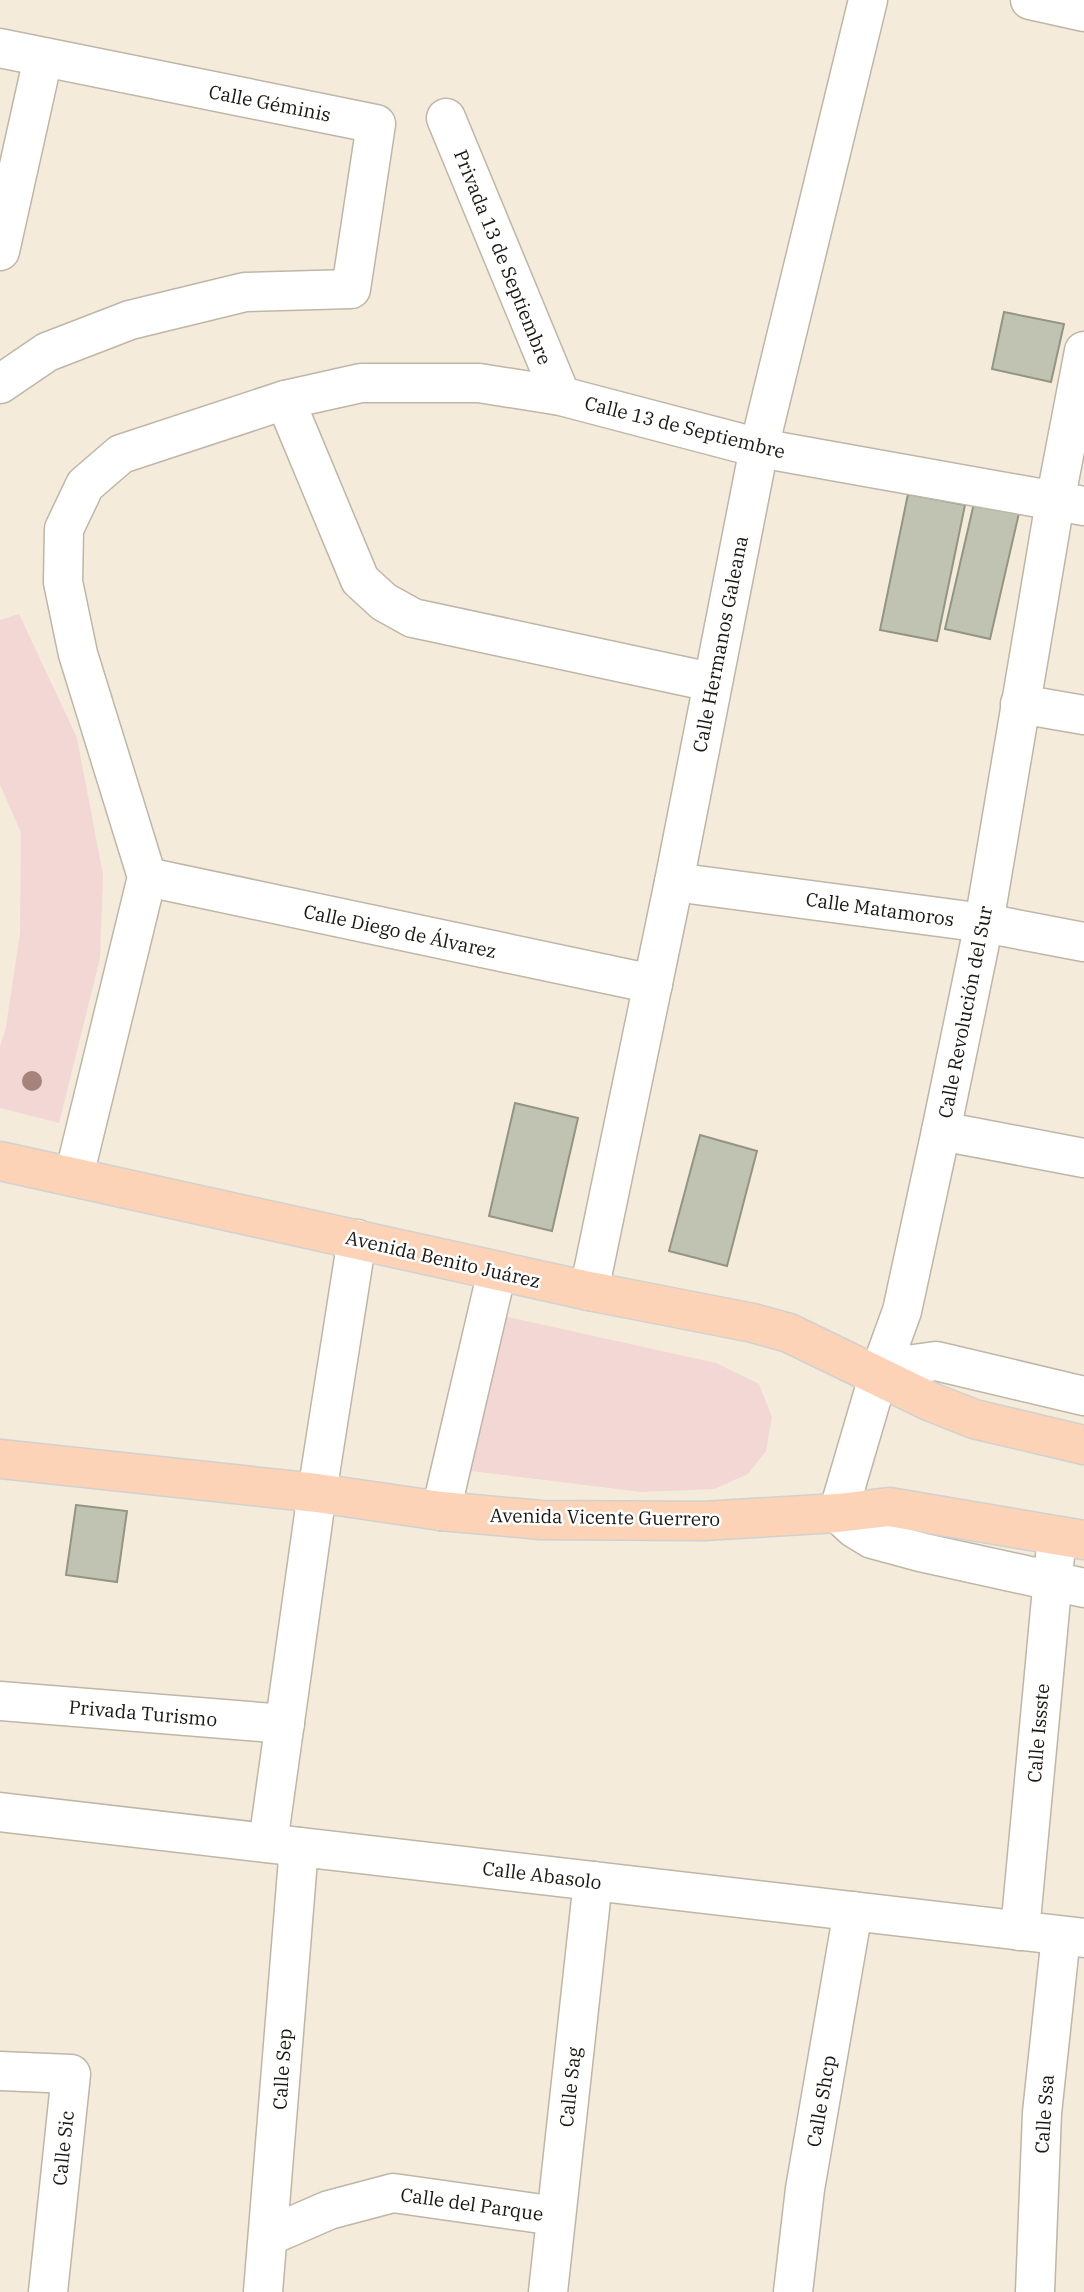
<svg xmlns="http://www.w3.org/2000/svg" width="1084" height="2292" viewBox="0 0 1084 2292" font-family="'IBM Plex Serif',serif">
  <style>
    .green { fill: #f2d7d4 }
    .building { fill: #c0c3b1; stroke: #929584; stroke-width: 2 }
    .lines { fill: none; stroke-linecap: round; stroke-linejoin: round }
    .minor-casing { stroke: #beb6a6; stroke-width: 41 }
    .major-casing { stroke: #d1d1cf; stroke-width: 41 }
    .minor { stroke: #fff; stroke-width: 38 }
    .major { stroke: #fcd3b6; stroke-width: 38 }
    .tree { fill: #a4837a }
    .labels { text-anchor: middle; stroke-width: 5; stroke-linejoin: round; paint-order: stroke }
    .street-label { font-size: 19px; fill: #1a1711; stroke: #fff }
  </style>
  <rect width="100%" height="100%" fill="#f4ebdb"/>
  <g class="green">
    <polygon points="19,614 77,738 103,875 100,958 59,1123 0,1108 0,1047 6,1027 20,933 21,833 0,784 0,620"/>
    <polygon points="499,1315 716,1363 759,1384 772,1417 766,1451 748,1474 714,1489 641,1492 471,1471"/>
  </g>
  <g class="building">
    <polygon points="1004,312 1064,324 1051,382 992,369"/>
    <polygon points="908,494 965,505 937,641 880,630"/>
    <polygon points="974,503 1019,513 990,639 945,629"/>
    <polygon points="515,1103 578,1118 552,1231 489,1216"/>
    <polygon points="700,1135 757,1151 727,1266 669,1251"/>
    <polygon points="76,1505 127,1511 117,1582 66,1575"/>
  </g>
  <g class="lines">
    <g class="minor-casing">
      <g id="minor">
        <polyline points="1030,0 1084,12"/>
        <polyline points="0,48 376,124 351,289 245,292 130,320 47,352 0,384"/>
        <polyline points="446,118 561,396"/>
        <polyline points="0,251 43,58"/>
        <polyline points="1084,351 1055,502 984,923 941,1131 902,1311 878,1377 838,1513 854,1528 872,1539 920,1552 1084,1588"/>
        <polyline points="285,400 360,580 384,602 413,618 711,682"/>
        <polyline points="1020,704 1084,715"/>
        <polyline points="147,877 653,984"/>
        <polyline points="674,882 984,923 1084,942"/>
        <polyline points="941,1131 1084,1158"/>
        <polyline points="74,1176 147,877 78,654 63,582 64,529 85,485 121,454 285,400 361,383 479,383 561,396 759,448 1084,506"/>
        <polyline points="589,1291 674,882 759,448 868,0"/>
        <polyline points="878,1377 906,1365 936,1361 1084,1396"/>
        <polyline points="441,1511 497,1271"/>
        <polyline points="0,1701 285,1724"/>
        <polyline points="0,1812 1084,1938"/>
        <polyline points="268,1843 317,1493 357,1239"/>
        <polyline points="1020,1931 1055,1556"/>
        <polyline points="0,2071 71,2074 48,2292"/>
        <polyline points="269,2236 329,2210 393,2193 556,2216"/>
        <polyline points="263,2292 299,1847"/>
        <polyline points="548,2292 593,1881"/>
        <polyline points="793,2292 805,2189 853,1911"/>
        <polyline points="1035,2292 1042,2113 1061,1936"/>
      </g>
    </g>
    <g class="major-casing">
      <g id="major">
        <polyline points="0,1161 589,1291 753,1323 789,1333 931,1402 974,1419 1084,1445"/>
        <polyline points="0,1459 317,1493 441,1511 541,1520 703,1521 838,1513 889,1507 1084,1540"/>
      </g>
    </g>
    <use href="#minor" class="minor"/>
    <use href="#major" class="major"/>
  </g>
  <circle class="tree" cx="32" cy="1081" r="10"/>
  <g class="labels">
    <g class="street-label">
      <text transform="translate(270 103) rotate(11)" y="7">Calle Géminis</text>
      <text transform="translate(503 257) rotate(68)" y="7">Privada 13 de Septiembre</text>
      <text transform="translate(685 427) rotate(14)" y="7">Calle 13 de Septiembre</text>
      <text transform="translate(720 644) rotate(-79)" y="7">Calle Hermanos Galeana</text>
      <text transform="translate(880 909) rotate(8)" y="7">Calle Matamoros</text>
      <text transform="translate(400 931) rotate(12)" y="7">Calle Diego de Álvarez</text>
      <text transform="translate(965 1012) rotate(-79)" y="7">Calle Revolución del Sur</text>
      <text transform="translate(443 1259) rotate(13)" y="7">Avenida Benito Juárez</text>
      <text transform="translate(605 1517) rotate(1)" y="7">Avenida Vicente Guerrero</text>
      <text transform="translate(143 1713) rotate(5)" y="7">Privada Turismo</text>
      <text transform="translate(1038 1733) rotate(-85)" y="7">Calle Issste</text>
      <text transform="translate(542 1875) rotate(7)" y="7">Calle Abasolo</text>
      <text transform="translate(282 2069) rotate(-86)" y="7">Calle Sep</text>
      <text transform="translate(570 2087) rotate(-84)" y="7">Calle Sag</text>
      <text transform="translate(821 2101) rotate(-80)" y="7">Calle Shcp</text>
      <text transform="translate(1044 2114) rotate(-86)" y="7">Calle Ssa</text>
      <text transform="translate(63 2148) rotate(-84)" y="7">Calle Sic</text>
      <text transform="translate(472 2204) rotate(8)" y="7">Calle del Parque</text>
    </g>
  </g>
</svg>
